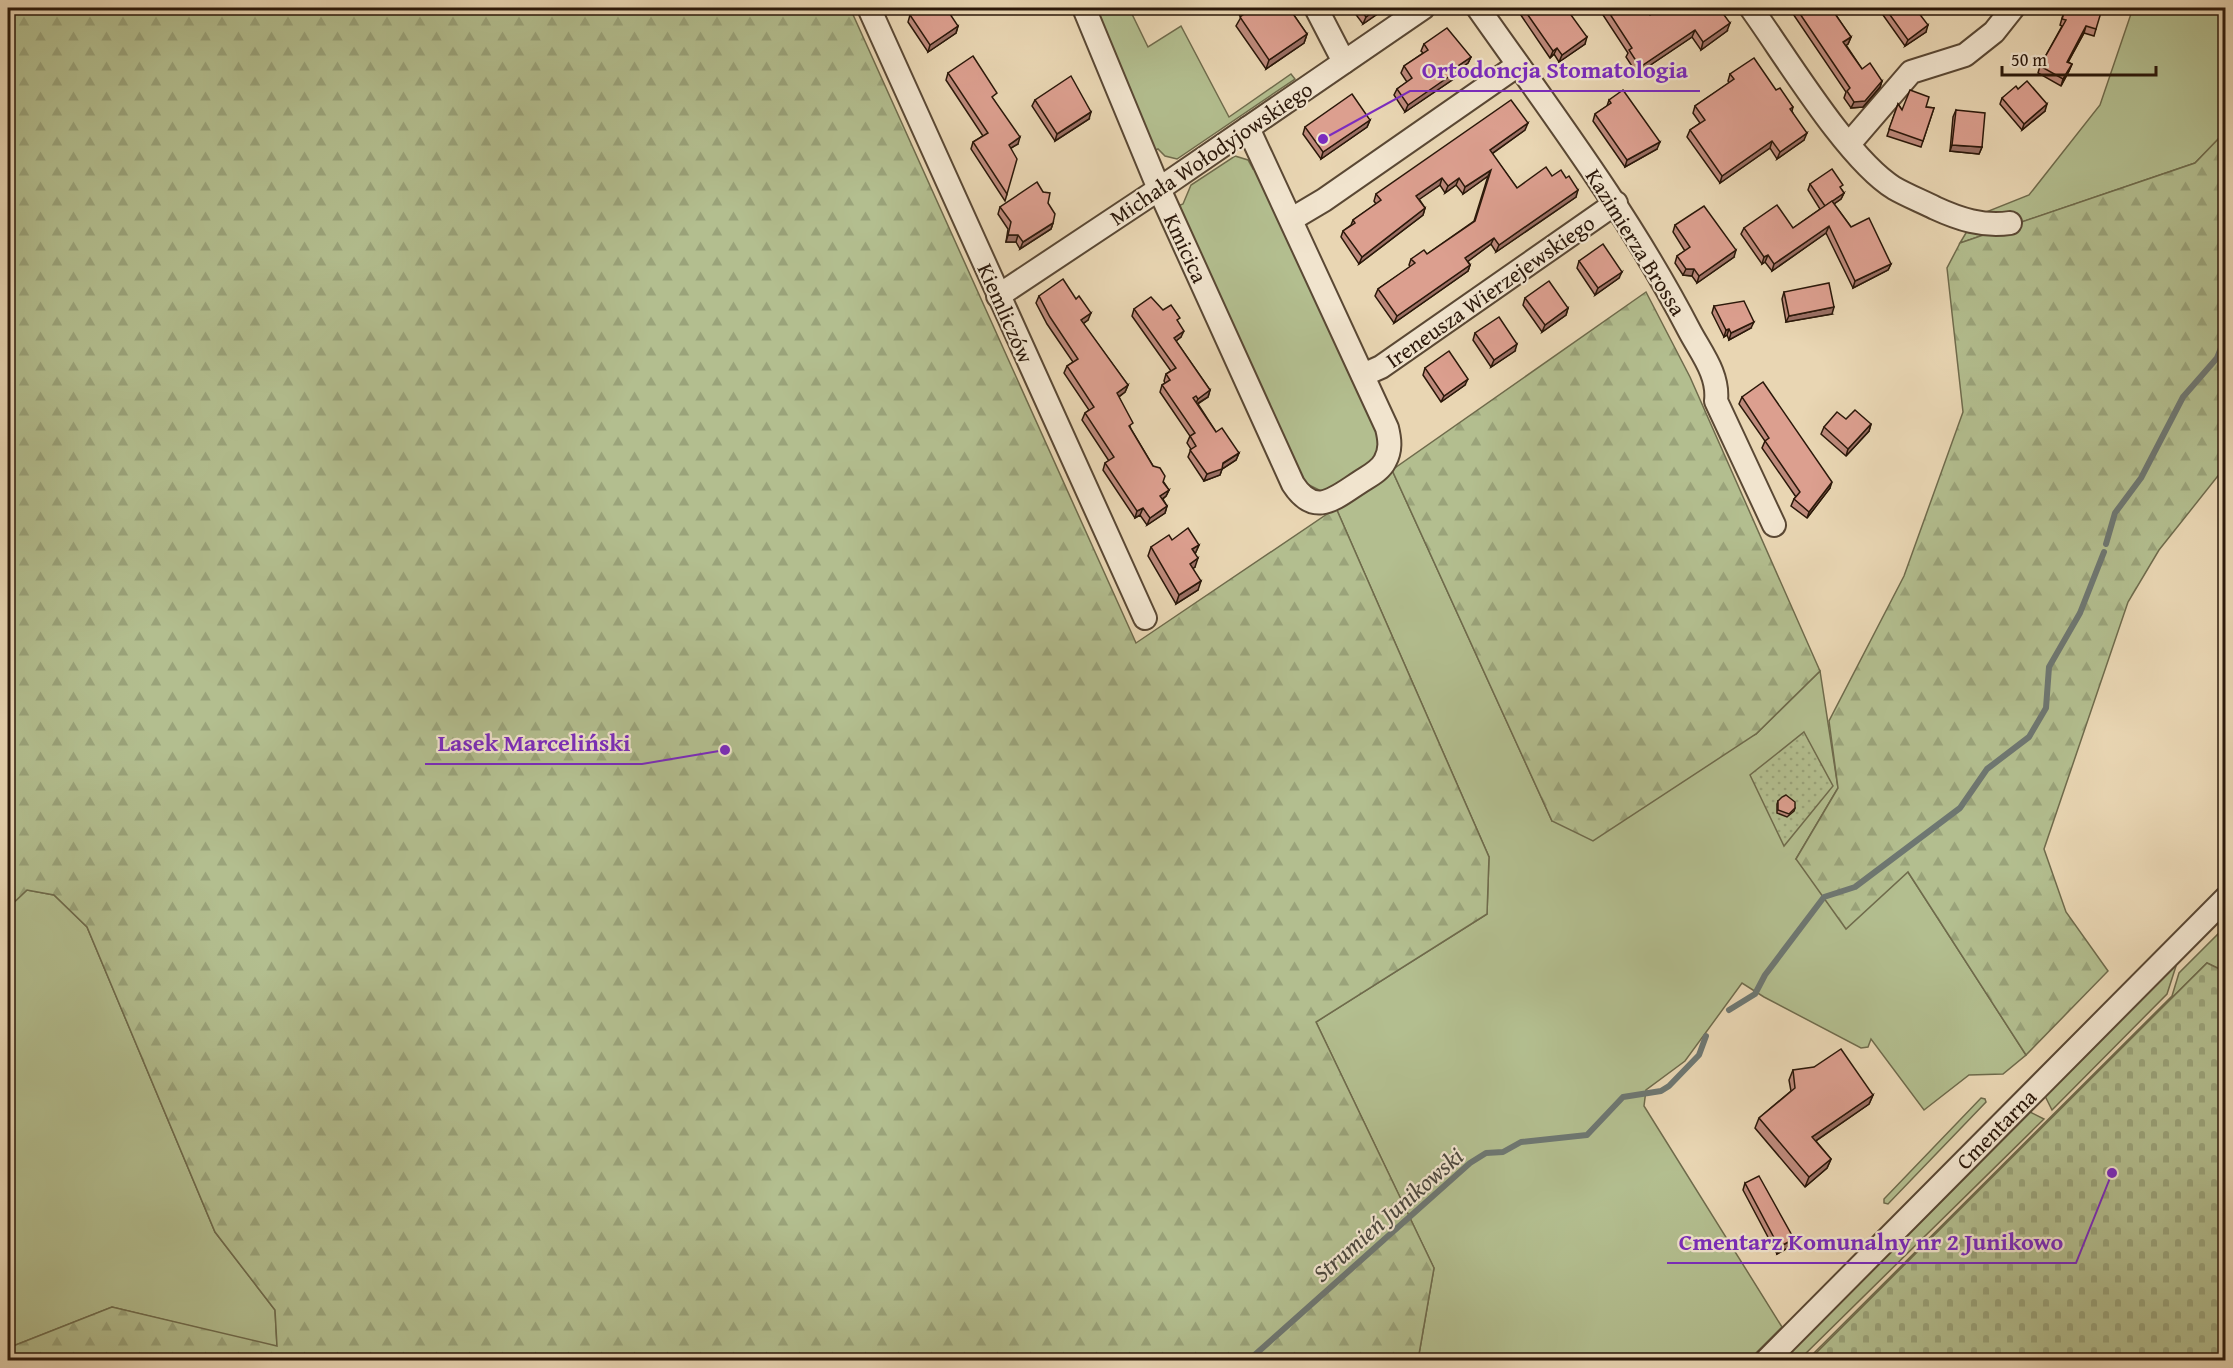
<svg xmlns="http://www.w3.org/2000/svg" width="2233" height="1368" viewBox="0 0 2233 1368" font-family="'Gentium Book Plus',serif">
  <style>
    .grass { fill: #b3be8f; stroke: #6f6b4c; stroke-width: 1.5 }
    .forest { fill: url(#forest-firs); stroke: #6f6b4c; stroke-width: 1.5 }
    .cemetery { fill: url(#cemetery-stones); stroke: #6f6b4c; stroke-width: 1.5 }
    .park { fill: url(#park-dots); stroke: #6f6b4c; stroke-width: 1.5 }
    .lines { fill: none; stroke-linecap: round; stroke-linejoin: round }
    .stream { stroke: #6e7772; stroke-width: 6 }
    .minor-casing { stroke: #5a4834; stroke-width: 26 }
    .minor { stroke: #f1e4ce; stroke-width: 22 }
    .wall { fill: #bd897b; stroke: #2b180a; stroke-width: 1.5 }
    .shaded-wall { fill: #9a6f64; stroke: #2b180a; stroke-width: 1.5 }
    .building { fill: #dc9f8f; stroke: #2b180a; stroke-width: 1.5 }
    .labels { text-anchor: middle; stroke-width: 4.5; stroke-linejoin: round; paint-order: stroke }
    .street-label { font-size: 22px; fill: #2b180a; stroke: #f1e4ce }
    .water-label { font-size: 24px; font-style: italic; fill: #4d483e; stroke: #f1e4ce }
    .leader { fill: none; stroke: #7b2cbf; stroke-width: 2 }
    .callout-dot { fill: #7b2cbf; stroke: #f1e4ce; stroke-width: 2 }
    .callout-label { font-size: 24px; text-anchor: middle; font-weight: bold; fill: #7b2cbf; stroke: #f1e4ce; stroke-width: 4.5; stroke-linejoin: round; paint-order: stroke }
  </style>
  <defs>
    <pattern id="forest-firs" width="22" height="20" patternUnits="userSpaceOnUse" patternTransform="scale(1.5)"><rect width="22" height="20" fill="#b3be8f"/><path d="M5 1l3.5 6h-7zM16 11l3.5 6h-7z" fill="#9aa37a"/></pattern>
    <pattern id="cemetery-stones" width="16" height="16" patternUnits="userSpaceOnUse" patternTransform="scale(1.5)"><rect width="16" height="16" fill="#b3be8f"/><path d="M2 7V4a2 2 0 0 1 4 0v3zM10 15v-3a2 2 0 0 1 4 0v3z" fill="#9aa37a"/></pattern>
    <pattern id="park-dots" width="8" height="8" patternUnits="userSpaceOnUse" patternTransform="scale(1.5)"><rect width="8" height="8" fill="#b3be8f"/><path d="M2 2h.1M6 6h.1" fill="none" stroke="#9aa37a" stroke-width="1.8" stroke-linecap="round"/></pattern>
  </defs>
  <rect width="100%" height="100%" fill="#e9d6b3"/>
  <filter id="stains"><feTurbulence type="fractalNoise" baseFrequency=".00333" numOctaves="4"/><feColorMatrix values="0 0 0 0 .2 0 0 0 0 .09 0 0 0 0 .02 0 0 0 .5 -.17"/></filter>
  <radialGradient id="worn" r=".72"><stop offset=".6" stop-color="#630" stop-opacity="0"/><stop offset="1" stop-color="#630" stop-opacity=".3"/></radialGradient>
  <g class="grass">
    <polygon points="1094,8 1129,8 1148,47 1181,26 1229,117 1291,74 1295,79 1177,159 1165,156 1158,149 1153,151"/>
    <polygon points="2133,8 2225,8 2225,132 2195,163 1960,243 1976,216 2029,195 2100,105"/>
    <polygon points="1235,156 1248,160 1253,169 1258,166 1378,426 1381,454 1329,495 1305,483 1178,206 1183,204 1191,185"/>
    <polygon points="1392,470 1552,821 1756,734 1820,671 1838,788 1796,859 1908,872 2026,1055 2003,1074 1969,1075 1924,1110 1871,1039 1868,1047 1861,1048 1764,997 1742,983 1685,1061 1646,1090 1644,1106 1782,1327 1749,1360 1418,1360 1434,1268 1316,1022 1487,914 1489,857 1336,508"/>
    <polygon points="27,890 54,895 87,927 215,1232 275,1310 277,1347 112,1307 8,1348 8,908"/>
    <polygon points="2223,929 2225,932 2225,972 2207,963 1807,1360 2172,996 2179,973"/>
    <polygon points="2177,963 2167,994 2052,1110 2045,1096"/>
    <polygon points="1981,1098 1985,1099 1986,1102 1888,1204 1884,1203 1884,1199"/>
    <polygon points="2030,1112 2044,1119 1799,1360 1783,1360"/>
  </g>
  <g class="forest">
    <polygon points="8,8 850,8 1136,643 1336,508 1489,857 1487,914 1316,1022 1434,1268 1418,1360 8,1360 8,1348 112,1307 277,1346 275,1310 215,1232 87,927 54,895 27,890 8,908"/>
    <polygon points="2225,132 2225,467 2159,550 2128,602 2044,849 2066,912 2108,971 2026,1055 1908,872 1846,929 1796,859 1838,788 1829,721 1904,576 1963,412 1947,268 1960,243 2195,163"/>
    <polygon points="1646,292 1690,377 1820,671 1756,734 1593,841 1552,821 1392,470"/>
  </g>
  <polygon class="cemetery" points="2207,963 2226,972 2225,1360 1809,1360"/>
  <polygon class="park" points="1804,732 1833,786 1784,846 1750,775"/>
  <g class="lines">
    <g class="stream">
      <polyline points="2106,544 2115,513 2141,478 2183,397 2217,358 2226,336"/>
      <polyline points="1729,1010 1755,994 1765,975 1824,897 1855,887 1960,808 1987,769 2029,737 2046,708 2049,667 2080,613 2104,552"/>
      <polyline points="1249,1360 1470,1163 1486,1153 1503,1152 1521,1142 1587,1135 1623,1097 1661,1091 1669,1086 1699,1055 1706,1036"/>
    </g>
    <g class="minor-casing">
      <g id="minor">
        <polyline points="869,8 1145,618"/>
        <path d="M1084 8 1159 189 1293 484C1315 518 1335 498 1360 482 1369 476 1380 471 1385 461 1391 450 1390 440 1387 428L1248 128"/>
        <polyline points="1316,8 1344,62"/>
        <path d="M1478 8C1552 113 1630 216 1689 330 1701 353 1719 374 1716 401L1774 525"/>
        <path d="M1751 8C1785 55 1847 159 1894 188 1906 195 1921 201 1935 208 1959 219 1983 227 2010 223"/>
        <polyline points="1849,144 1911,72 1965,55 1994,32 2013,8"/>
        <polyline points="1292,219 1324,200 1518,65"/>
        <polyline points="998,296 1159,189 1423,8"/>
        <polyline points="1363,375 1381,367 1616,203"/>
        <polyline points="1767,1360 2226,898"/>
      </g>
    </g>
    <use href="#minor" class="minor"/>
  </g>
  <g class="wall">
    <polygon points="1234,8 1289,8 1307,34 1304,43 1266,69 1236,26 1241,17"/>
    <polygon points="1351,8 1386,8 1363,24"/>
    <polygon points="1516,8 1566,8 1585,44 1559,62 1554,54 1550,58"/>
    <polygon points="1603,8 1645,8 1650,15 1727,31 1701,50 1692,37 1637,74 1626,57 1628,53 1601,12"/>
    <polygon points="1789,8 1831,8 1851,37 1848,44 1846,45 1862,69 1882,81 1880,87 1863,107 1851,108 1844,98 1846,92"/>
    <polygon points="1878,8 1919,8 1917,9 1926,32 1905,46"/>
    <polygon points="2065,8 2096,29 2094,36 2084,33 2068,62 2072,64 2069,71 2061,86 2038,73 2040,66 2062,26 2060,25"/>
    <polygon points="910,15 958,26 956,33 928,52 908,22"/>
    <polygon points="1424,44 1471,57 1468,63 1457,71 1455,78 1405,112 1394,95 1397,89 1407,82 1401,73 1404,66 1423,53 1421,51"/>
    <polygon points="948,73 994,100 1018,144 1011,148 1007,194 1005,201 971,149 973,142 983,136 946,80"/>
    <polygon points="1730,74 1776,90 1793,107 1792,111 1804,140 1777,159 1770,148 1720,183 1687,137 1690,130 1700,123 1693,113 1695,106 1729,83 1728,81"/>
    <polygon points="2018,89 2045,111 2022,130 2000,104 2002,98"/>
    <polygon points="1035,100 1089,119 1055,141 1032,106"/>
    <polygon points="1609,100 1657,149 1625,167 1593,121 1595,114 1607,106"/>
    <polygon points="1898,104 1902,110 1926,107 1934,108 1921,147 1887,136"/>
    <polygon points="1956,110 1982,147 1979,154 1950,151 1953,117"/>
    <polygon points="1370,120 1367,127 1321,159 1303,134 1305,127"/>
    <polygon points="1525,130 1492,154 1517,188 1552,176 1576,197 1496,252 1491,244 1468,261 1470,265 1468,271 1394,323 1375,296 1378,289 1410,267 1409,265 1411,259 1427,254 1474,221 1488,176 1463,194 1456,185 1445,193 1440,185 1419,199 1425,208 1423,215 1359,264 1341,237 1343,231 1351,225 1353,220 1376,204 1374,201 1376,194"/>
    <polygon points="1810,184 1842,190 1844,193 1841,199 1834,204 1851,227 1891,264 1888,270 1853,288 1826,233 1772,271 1765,262 1762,264 1741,234 1744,228 1793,228 1820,209 1808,190"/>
    <polygon points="1043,192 1048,203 1053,223 1051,229 1020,249 1016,242 1006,242 1008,229 998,214 1000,207"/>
    <polygon points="1675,225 1734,257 1697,283 1692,276 1683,275 1675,263 1677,256 1685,251 1673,232"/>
    <polygon points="1579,261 1619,278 1595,295 1577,268"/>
    <polygon points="1784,292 1832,314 1786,322 1782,299"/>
    <polygon points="1039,296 1088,320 1083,324 1128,385 1125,392 1119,397 1131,429 1153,466 1169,490 1166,496 1163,499 1167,506 1165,513 1147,525 1140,515 1135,518 1103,470 1105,463 1109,461 1082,420 1085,413 1089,410 1064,373 1067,366 1073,362 1047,324 1036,303"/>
    <polygon points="1525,298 1568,308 1566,315 1542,332 1523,305"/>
    <polygon points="1714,306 1751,328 1729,340 1727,335 1724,337 1712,313"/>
    <polygon points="1134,309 1163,310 1178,323 1181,337 1176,341 1210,390 1208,397 1198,404 1216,432 1239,453 1236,460 1222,469 1220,475 1204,481 1188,457 1191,449 1187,443 1190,436 1160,392 1162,385 1165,383 1164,381 1166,374 1171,371 1132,316"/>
    <polygon points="1475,333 1515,351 1491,367 1473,340"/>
    <polygon points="1425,368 1465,385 1441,402 1423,375"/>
    <polygon points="1742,397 1830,488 1807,518 1791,506 1794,499 1796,497 1762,448 1765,441 1739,404"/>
    <polygon points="1846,419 1871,424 1869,431 1846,456 1821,434 1824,427"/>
    <polygon points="1172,540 1199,545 1195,554 1195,567 1193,568 1198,590 1176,604 1148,556 1151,547"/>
    <polygon points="1778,801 1795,808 1794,811 1787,817 1777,813 1777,804"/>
    <polygon points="1793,1070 1873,1095 1869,1104 1816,1141 1831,1159 1827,1168 1805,1187 1755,1128 1759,1118 1791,1091 1789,1080"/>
    <polygon points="1745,1183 1791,1246 1777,1254 1743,1190"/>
  </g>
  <g class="shaded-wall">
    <polygon points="1378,8 1386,8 1363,24 1366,17"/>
    <polygon points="1730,23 1727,31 1701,50 1703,42"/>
    <polygon points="1928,25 1926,32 1905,46 1908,40"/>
    <polygon points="958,26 956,33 928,52 930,45"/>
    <polygon points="2086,26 2084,33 2065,68 2067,62"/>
    <polygon points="1695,30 1692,37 1637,74 1640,67"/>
    <polygon points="1307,34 1304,43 1266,69 1269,60"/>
    <polygon points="1587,37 1585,44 1559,62 1562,55"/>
    <polygon points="1851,37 1848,44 1841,49 1843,42"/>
    <polygon points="1557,48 1554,54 1550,58 1553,51"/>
    <polygon points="1471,57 1468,63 1457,71 1455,78 1405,112 1408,105 1455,68"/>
    <polygon points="2072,64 2069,71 2061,86 2063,79"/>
    <polygon points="1882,81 1880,87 1863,107 1851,108 1854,102"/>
    <polygon points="2047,104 2045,111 2022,130 2024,124"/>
    <polygon points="1091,112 1089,119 1055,141 1057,134"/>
    <polygon points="1370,120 1367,127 1321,159 1323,152"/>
    <polygon points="1528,123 1525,130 1487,157 1490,150"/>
    <polygon points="1807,133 1804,140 1777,159 1780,152"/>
    <polygon points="1020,137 1018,144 1006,151 1009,145"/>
    <polygon points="1772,141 1770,148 1720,183 1722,176"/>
    <polygon points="1660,142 1657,149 1625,167 1627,160"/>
    <polygon points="1952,145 1982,147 1979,154 1950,151"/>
    <polygon points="1491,170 1488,176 1463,194 1465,187"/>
    <polygon points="1442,178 1440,185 1414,203 1416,196"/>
    <polygon points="1459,178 1456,185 1445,193 1448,186"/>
    <polygon points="1578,190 1576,197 1496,252 1499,245"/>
    <polygon points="1844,193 1841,199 1822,212 1825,206"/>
    <polygon points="1425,208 1423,215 1359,264 1362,257"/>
    <polygon points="1053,223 1051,229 1020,249 1023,242"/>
    <polygon points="1829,226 1826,233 1772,271 1774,264"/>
    <polygon points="1008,235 1018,235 1016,242 1006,242"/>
    <polygon points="1494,238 1491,244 1463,265 1465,258"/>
    <polygon points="1736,250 1734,257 1697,283 1699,276"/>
    <polygon points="1768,255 1765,262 1762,264 1764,257"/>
    <polygon points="1891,264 1888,270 1853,288 1855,281"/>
    <polygon points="1470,265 1468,271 1394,323 1397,316"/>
    <polygon points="1686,269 1694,269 1692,276 1683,275"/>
    <polygon points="1622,272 1619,278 1595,295 1598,288"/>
    <polygon points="1834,307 1832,314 1786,322 1789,316"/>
    <polygon points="1568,308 1566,315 1542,332 1545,325"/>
    <polygon points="1091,313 1088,320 1078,327 1081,320"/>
    <polygon points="1754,322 1751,328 1729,340 1731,333"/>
    <polygon points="1729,329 1727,335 1724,337 1726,330"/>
    <polygon points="1184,331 1181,337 1172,344 1174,338"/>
    <polygon points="1517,344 1515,351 1491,367 1494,360"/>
    <polygon points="1468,379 1465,385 1441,402 1444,396"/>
    <polygon points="1128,385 1125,392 1114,400 1117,393"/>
    <polygon points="1210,390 1208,397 1195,405 1198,399"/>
    <polygon points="1871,424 1869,431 1846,456 1848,449"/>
    <polygon points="1239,453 1236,460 1222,469 1220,475 1204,481 1207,474"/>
    <polygon points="1832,482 1830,488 1807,518 1809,512"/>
    <polygon points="1169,490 1166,496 1158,502 1160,496"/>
    <polygon points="1167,506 1165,513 1147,525 1150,518"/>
    <polygon points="1143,508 1140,515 1135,518 1137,511"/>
    <polygon points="1199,545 1195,554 1192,549"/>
    <polygon points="1198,558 1195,567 1187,573 1190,564"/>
    <polygon points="1201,581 1198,590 1176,604 1179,595"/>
    <polygon points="1873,1095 1869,1104 1808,1146 1812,1137"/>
    <polygon points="1831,1159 1827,1168 1805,1187 1809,1177"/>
    <polygon points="1794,1239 1791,1246 1777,1254 1779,1247"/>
  </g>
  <g class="building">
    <polygon points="922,8 946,8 958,26 930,45 910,15"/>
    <polygon points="1243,8 1289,8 1307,34 1269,60 1240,17 1247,12"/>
    <polygon points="1359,8 1378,8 1366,17"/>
    <polygon points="1523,8 1566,8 1587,37 1562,55 1557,48 1553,51"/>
    <polygon points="1606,8 1645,8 1650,15 1662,8 1719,8 1730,23 1703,42 1695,30 1640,67 1629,50 1632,48"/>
    <polygon points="1796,8 1831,8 1851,37 1843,42 1862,69 1870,63 1882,81 1865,101 1854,102 1847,91 1850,88"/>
    <polygon points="1885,8 1915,8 1928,25 1908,40"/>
    <polygon points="2066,8 2098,8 2102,9 2096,29 2086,26 2067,62 2072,64 2063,79 2040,66 2066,20 2062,19"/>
    <polygon points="1447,28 1471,57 1455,68 1457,71 1408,105 1397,89 1412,78 1404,66 1428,50 1424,44"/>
    <polygon points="973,56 997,93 992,97 1020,137 1009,145 1017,159 1007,194 973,142 988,133 948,73"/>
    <polygon points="1754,58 1776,90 1780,88 1793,107 1790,109 1807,133 1780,152 1772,141 1722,176 1690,130 1705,120 1695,106 1734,79 1730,74"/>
    <polygon points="1071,76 1091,112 1057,134 1035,100"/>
    <polygon points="2027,81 2047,104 2024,124 2002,98 2016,86 2018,89"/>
    <polygon points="1623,90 1660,142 1627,160 1595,114 1611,103 1609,100"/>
    <polygon points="1910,90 1929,97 1926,107 1934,108 1923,141 1889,129 1898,104 1902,110"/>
    <polygon points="1352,94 1370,120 1323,152 1305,127"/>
    <polygon points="1511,100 1528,123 1490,150 1517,188 1546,167 1552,176 1561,170 1566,178 1569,176 1578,190 1499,245 1494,238 1465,258 1470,265 1397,316 1378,289 1415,263 1411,259 1424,250 1427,254 1475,221 1491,170 1465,187 1459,178 1448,186 1442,178 1416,196 1425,208 1362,257 1343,231 1355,223 1353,220 1381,200 1376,194"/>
    <polygon points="1956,110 1985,113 1982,147 1952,145"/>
    <polygon points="1832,169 1843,185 1840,187 1844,193 1825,206 1810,184"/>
    <polygon points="1037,182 1043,192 1050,193 1048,203 1055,214 1053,223 1023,242 1018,235 1008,235 1011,222 1000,207"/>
    <polygon points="1832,201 1851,227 1869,218 1891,264 1855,281 1829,226 1774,264 1768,255 1764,257 1744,228 1777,205 1793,228"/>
    <polygon points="1704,206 1736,250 1699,276 1694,269 1686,269 1677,256 1690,247 1675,225"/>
    <polygon points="1603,244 1622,272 1598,288 1579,261"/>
    <polygon points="1063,279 1076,299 1079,296 1091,313 1081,320 1128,385 1117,393 1133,423 1129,426 1153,466 1160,468 1165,476 1163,482 1169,490 1160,496 1167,506 1150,518 1143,508 1137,511 1105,463 1114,457 1085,413 1094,407 1067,366 1078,359 1050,317 1039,296"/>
    <polygon points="1549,281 1568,308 1545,325 1525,298"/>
    <polygon points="1829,283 1834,307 1789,316 1784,292"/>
    <polygon points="1151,297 1163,310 1171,305 1180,318 1177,320 1184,331 1174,338 1210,390 1198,399 1196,396 1193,398 1216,432 1222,428 1239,453 1223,463 1222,469 1207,474 1190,450 1196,446 1190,436 1195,433 1162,385 1170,380 1166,374 1176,368 1134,309"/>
    <polygon points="1744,301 1754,322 1731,333 1729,329 1726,330 1714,306"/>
    <polygon points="1499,317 1517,344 1494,360 1475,333"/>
    <polygon points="1449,351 1468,379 1444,396 1425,368"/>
    <polygon points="1763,382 1832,482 1809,512 1794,499 1800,492 1765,441 1769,438 1742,397"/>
    <polygon points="1855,410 1871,424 1848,449 1824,427 1837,412 1846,419"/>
    <polygon points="1188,528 1199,545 1192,549 1198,558 1190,564 1201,581 1179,595 1151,547 1169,535 1172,540"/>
    <polygon points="1786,795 1795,802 1795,808 1789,814 1778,810 1778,801 1782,797"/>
    <polygon points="1841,1049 1873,1095 1812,1137 1831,1159 1809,1177 1759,1118 1795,1088 1793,1070 1814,1067"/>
    <polygon points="1759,1176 1794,1239 1779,1247 1745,1183"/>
  </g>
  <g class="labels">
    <g class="street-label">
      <text transform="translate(1211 153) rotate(-34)" y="8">Michała Wołodyjowskiego</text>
      <text transform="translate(1636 242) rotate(58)" y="8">Kazimierza Brossa</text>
      <text transform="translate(1186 248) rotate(65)" y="8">Kmicica</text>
      <text transform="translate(1490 291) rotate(-35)" y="8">Ireneusza Wierzejewskiego</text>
      <text transform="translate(1006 313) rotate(66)" y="8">Kiemliczów</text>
      <text transform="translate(1996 1129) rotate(-45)" y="8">Cmentarna</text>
    </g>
    <g class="water-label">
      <text transform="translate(1388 1215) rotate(-41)" y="8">Strumień Junikowski</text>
    </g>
  </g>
  <path class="leader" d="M1323 139L1410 91H1700M725 750L642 764H425M2112 1173L2076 1263H1667"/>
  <g class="callout-dot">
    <circle cx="1323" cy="139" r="6"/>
    <circle cx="725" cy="750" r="6"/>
    <circle cx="2112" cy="1173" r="6"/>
  </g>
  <g class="callout-label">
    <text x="1555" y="78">Ortodoncja Stomatologia</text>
    <text x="534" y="751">Lasek Marceliński</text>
    <text x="1871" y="1250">Cmentarz Komunalny nr 2 Junikowo</text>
  </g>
  <rect width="2233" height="1368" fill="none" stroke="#e9d6b3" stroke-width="30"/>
  <rect x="9" y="9" width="2215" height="1350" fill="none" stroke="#2b180a" stroke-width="3"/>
  <rect x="15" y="15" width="2203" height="1338" fill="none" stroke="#2b180a" stroke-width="1.5"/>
  <path d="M2002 66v9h154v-9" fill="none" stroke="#2b180a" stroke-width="3"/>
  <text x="2011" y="66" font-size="18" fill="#2b180a" stroke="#f1e4ce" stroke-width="4.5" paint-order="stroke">50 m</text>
  <rect width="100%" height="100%" filter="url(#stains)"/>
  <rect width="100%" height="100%" fill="url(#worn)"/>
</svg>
